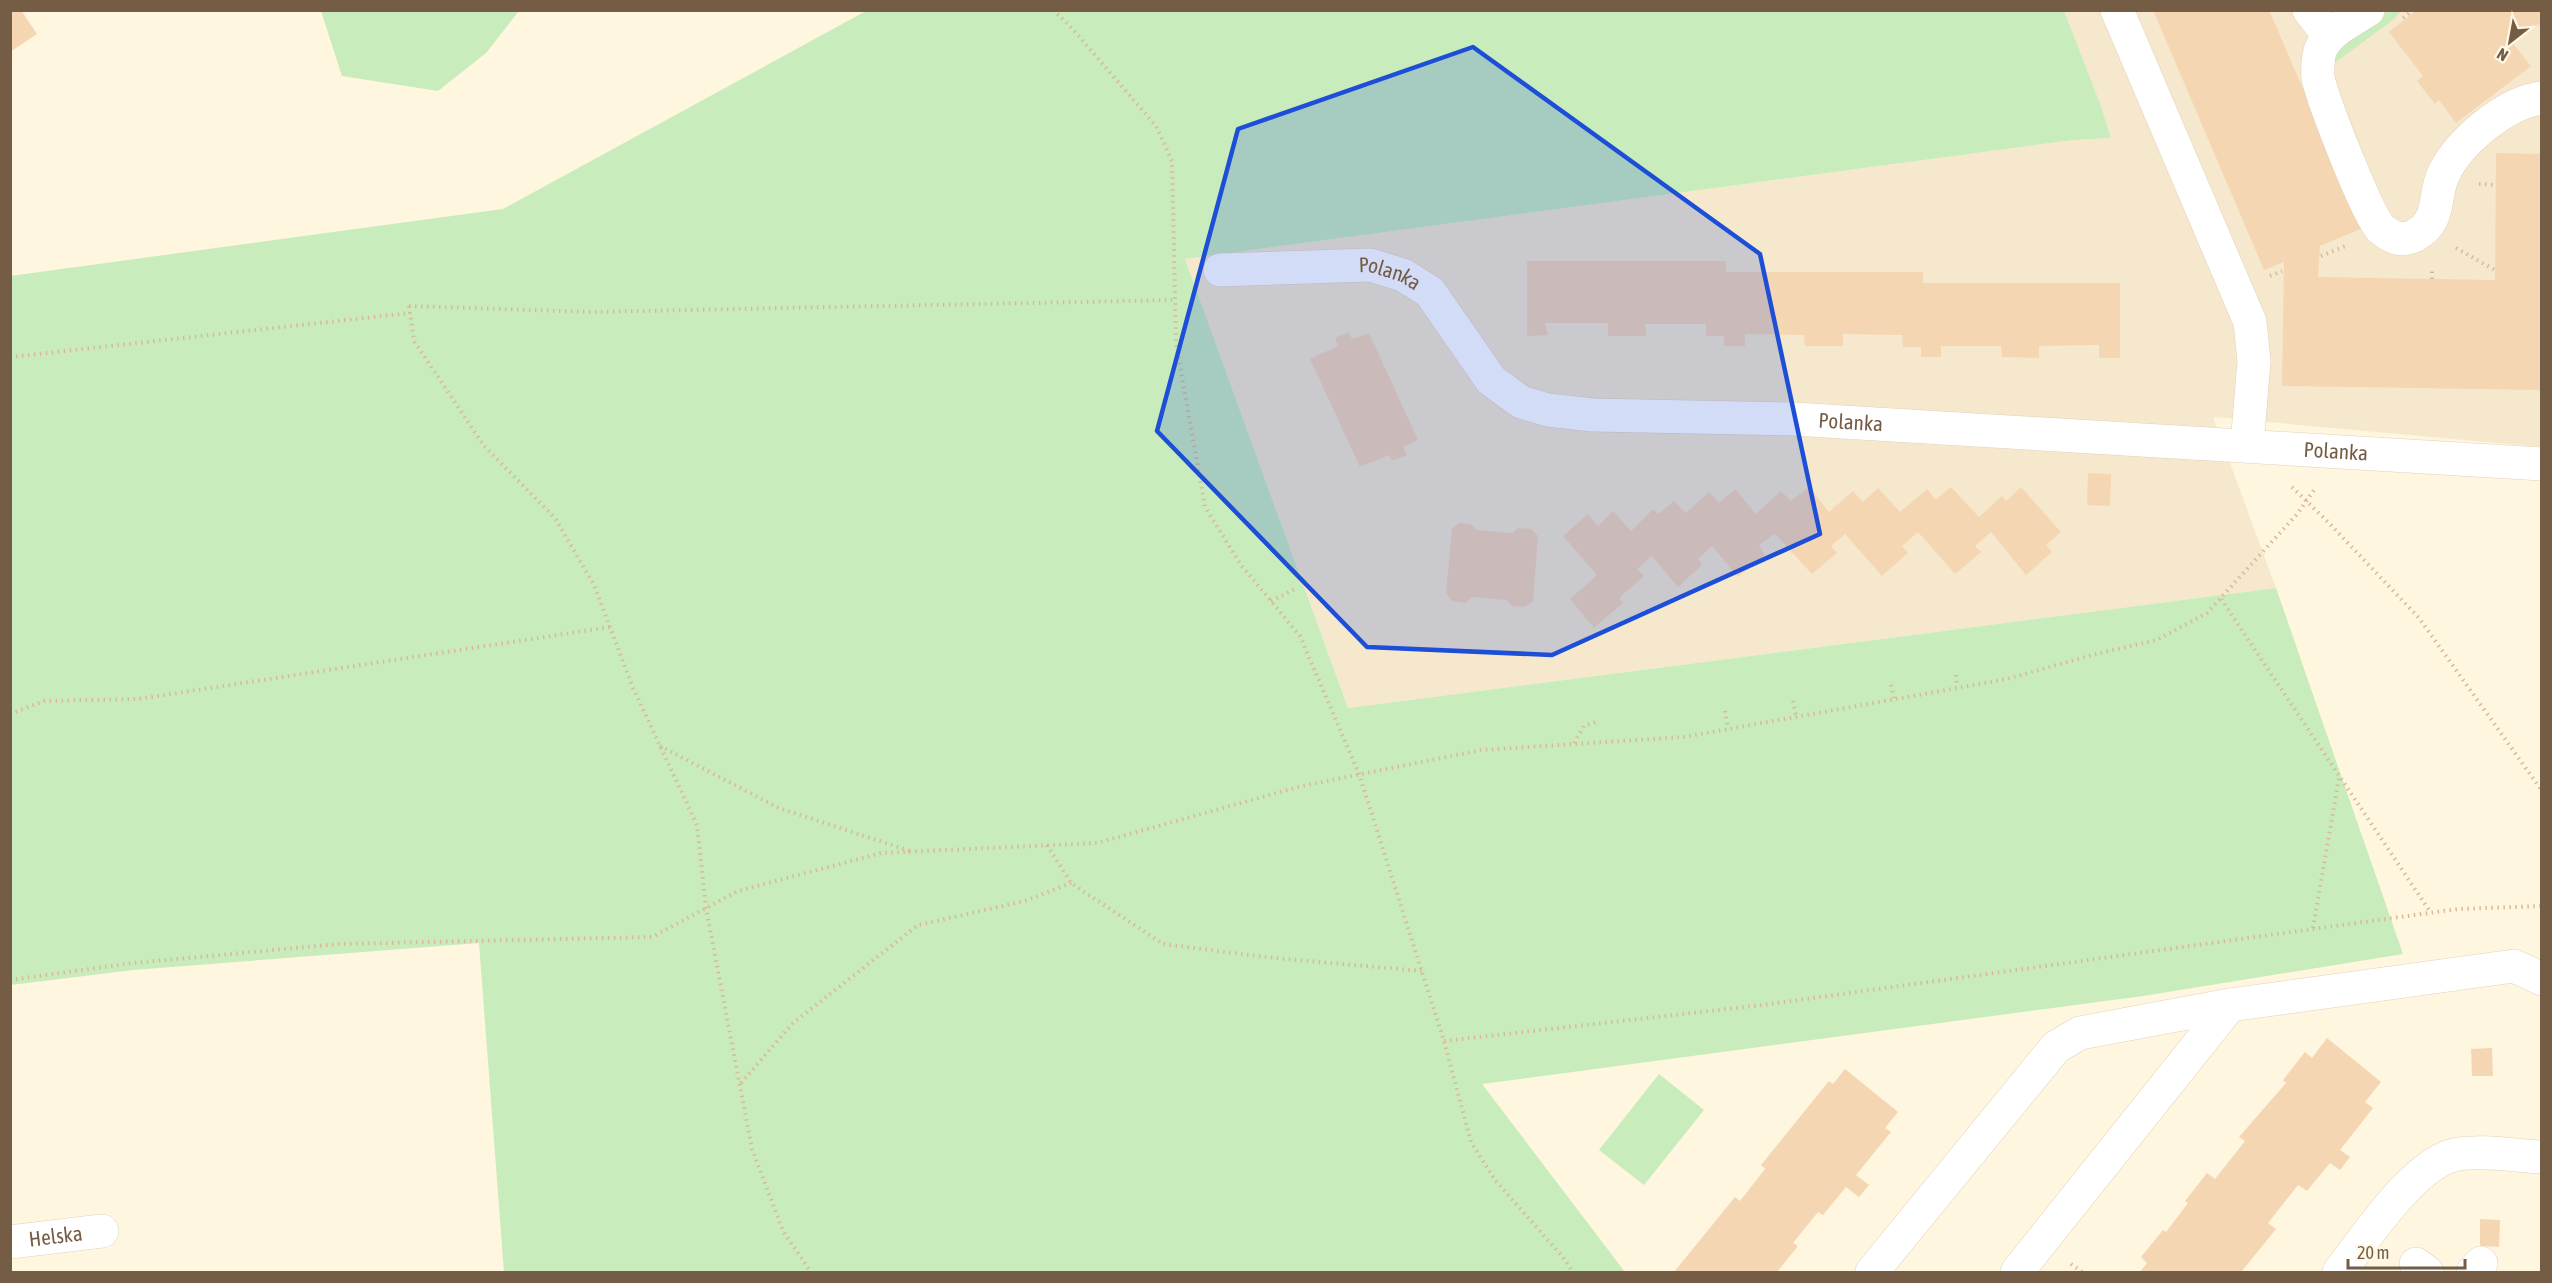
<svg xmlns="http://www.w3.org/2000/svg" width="2552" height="1283" viewBox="0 0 2552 1283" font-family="'Asap Condensed',sans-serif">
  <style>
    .residential { fill: #f6e8cc }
    .green { fill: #c9ecbc }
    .building { fill: #f5d6b3 }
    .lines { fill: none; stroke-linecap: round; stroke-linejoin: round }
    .minor-casing { stroke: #e2d2b9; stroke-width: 34 }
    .path { stroke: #dab997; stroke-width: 4; stroke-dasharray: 1.5 4.5; stroke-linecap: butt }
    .minor { stroke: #fff; stroke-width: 33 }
    .marked { fill: #1d4ed8; fill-opacity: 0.2; stroke: #1d4ed8; stroke-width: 4.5; stroke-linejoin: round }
    .labels { text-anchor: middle; stroke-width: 5; stroke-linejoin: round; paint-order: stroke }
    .street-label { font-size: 21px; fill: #755c44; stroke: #fff8e6 }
  </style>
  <rect width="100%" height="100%" fill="#fef6de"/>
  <polygon class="residential" points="2064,11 2541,11 2541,447 2213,417 2276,588 1348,708 1185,259 2073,140 2111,138 2100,103"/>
  <g class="green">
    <polygon points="321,11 321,10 519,11 486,53 438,91 342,76"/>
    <polygon points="866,11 2064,11 2100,103 2111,138 2073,140 1185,259 1348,708 2276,588 2403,954 2143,996 1482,1084 1625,1272 504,1272 479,943 133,970 11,985 10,276 503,209"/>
    <path d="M2388 11H2401L2393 20 2333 64C2340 39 2368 25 2388 11Z"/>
    <polygon points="1659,1074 1704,1110 1644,1185 1599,1150"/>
  </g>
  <g class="building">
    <polygon points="10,10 21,10 37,34 10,52"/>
    <polygon points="2153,10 2269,10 2363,228 2320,246 2318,277 2495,280 2496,153 2541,154 2541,390 2282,386 2284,262 2264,270"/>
    <polygon points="2417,10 2541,10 2541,22 2513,44 2531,66 2456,123 2439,100 2435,104 2417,81 2423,76 2389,32"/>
    <polygon points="1527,261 1726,261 1726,272 1923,272 1923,283 2120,283 2120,358 2099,358 2099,345 2039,346 2039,358 2002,357 2001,346 1941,346 1941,357 1921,357 1921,347 1903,347 1902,335 1843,334 1843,346 1805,346 1804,335 1745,334 1745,346 1724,346 1724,336 1706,336 1706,324 1645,324 1646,336 1608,336 1608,323 1545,323 1548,335 1527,336"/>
    <polygon points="1349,332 1352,339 1369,333 1418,440 1403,447 1407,455 1392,461 1389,455 1360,467 1310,359 1338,346 1335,338"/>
    <polygon points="2088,473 2111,474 2110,506 2087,505"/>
    <polygon points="1809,487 1829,512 1853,491 1863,502 1878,488 1900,512 1927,489 1936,500 1951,487 1979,517 2002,496 2006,501 2021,487 2061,532 2046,545 2052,552 2026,575 1991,532 1975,546 1981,552 1955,574 1918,532 1902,546 1908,553 1882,576 1845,534 1831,546 1837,553 1812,574 1775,534 1759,545 1765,555 1738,577 1712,546 1698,559 1702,565 1678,587 1652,556 1637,569 1644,576 1619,598 1623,603 1594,628 1570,599 1597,575 1563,536 1588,514 1598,526 1613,511 1631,531 1653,509 1658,514 1674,501 1686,513 1709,492 1719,503 1735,489 1756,514 1781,491 1791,501"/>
    <polygon points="1459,523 1471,524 1477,530 1512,533 1518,528 1531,529 1538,536 1533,601 1525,607 1512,606 1506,600 1472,597 1465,603 1452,601 1446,593 1452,529"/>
    <polygon points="2327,1038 2381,1082 2365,1102 2373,1108 2340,1150 2350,1157 2340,1170 2330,1163 2307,1191 2298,1185 2268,1223 2276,1229 2242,1271 2244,1272 2140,1272 2147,1263 2141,1257 2163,1230 2166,1232 2188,1203 2185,1201 2207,1173 2215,1179 2245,1141 2239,1137 2286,1083 2283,1080 2305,1052 2312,1058"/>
    <polygon points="2492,1048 2493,1076 2472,1076 2471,1049"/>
    <polygon points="1845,1069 1898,1112 1885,1128 1891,1132 1856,1175 1869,1185 1859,1197 1846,1187 1823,1215 1818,1212 1793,1243 1798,1246 1777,1272 1674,1272 1735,1197 1740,1201 1765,1169 1761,1165 1829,1081 1833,1084"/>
    <polygon points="2480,1219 2500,1220 2499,1247 2480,1246"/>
  </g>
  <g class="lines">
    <g class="minor-casing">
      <g id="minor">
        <polyline points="2117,10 2250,322 2254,361 2247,445"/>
        <polyline points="2309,10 2329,36"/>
        <path d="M2368 10C2352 21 2326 32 2320 51 2318 58 2317 71 2318 78 2324 103 2366 212 2381 229 2385 232 2392 237 2397 238 2402 240 2409 238 2414 236 2443 220 2432 197 2444 173 2459 142 2506 102 2542 98"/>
        <path id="s1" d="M1220 270 1370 265 1403 275 1430 292 1491 380 1521 402 1548 410 1593 415 1793 419 2542 464"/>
        <path id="s2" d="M10 1242 102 1231"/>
        <polyline points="2416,1264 2427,1272"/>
        <polyline points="1872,1272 2056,1047 2080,1033 2230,1005"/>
        <polyline points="2017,1272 2230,1005 2514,966 2542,979"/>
        <path d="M2339 1272C2365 1239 2415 1161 2458 1154 2486 1150 2514 1156 2542 1157"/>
        <polyline points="2473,1272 2481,1263"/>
      </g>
    </g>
    <g class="path">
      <polyline points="1053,10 1070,26 1156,126 1172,161 1176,343 1205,507 1241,565 1300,636 1359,774 1444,1041 1471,1142 1495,1180 1562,1256 1573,1272"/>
      <polyline points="2403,18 2413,10"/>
      <polyline points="2479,184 2496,185"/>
      <polyline points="2456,248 2495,270"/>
      <polyline points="2321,256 2348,245"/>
      <polyline points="2270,276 2282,271"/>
      <polyline points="2432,279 2432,268"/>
      <polyline points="409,306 414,341 484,446 555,518 594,585 633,688 697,825 706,908 752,1149 783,1231 811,1272"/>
      <polyline points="409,306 592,312 1174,300"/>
      <polyline points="10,357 410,313"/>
      <polyline points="2292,487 2328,522 2419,618 2542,791"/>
      <polyline points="2221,599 2431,913"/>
      <polyline points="1271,601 1295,589"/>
      <polyline points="1956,675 1957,687"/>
      <polyline points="1891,685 1894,699"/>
      <polyline points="1793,701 1796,716"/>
      <polyline points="1725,711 1728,729"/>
      <polyline points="10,714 44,701 138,699 610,627"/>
      <polyline points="1574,743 1584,726 1596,722"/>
      <polyline points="660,746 779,808 910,851"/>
      <polyline points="1047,845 1071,883 1163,944 1264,957 1422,971"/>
      <polyline points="2313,928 2339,778"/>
      <polyline points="10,980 133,963 339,944 652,937 738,891 881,853 1097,843 1302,786 1481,750 1684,737 2007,679 2096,654 2157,640 2207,613 2298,513 2316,487"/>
      <polyline points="1444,1041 1762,1005 2458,909 2542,906"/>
      <polyline points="741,1083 793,1023 918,925 1025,901 1071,883"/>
      <polyline points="2071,1264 2082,1272"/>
    </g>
    <use href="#minor" class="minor"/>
  </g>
  <path class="marked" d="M1473 47 1760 254 1820 534 1552 655 1367 647 1157 431 1238 129Z"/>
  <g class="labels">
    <g class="street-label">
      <text dy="7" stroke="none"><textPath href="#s1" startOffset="171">Polanka</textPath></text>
      <text dy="7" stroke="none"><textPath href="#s1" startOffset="692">Polanka</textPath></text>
      <text dy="7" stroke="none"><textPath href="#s1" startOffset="1178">Polanka</textPath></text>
      <text dy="7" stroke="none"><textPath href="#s2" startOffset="46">Helska</textPath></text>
    </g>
  </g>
  <rect width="2552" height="1283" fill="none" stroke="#755c44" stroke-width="24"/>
  <g transform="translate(2510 42) rotate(211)" stroke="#fff8e6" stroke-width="4.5" paint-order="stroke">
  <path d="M0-4.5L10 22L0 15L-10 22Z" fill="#755c44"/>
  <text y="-9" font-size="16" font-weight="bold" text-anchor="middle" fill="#755c44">N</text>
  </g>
  <path d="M2348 1259v9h117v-9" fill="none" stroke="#755c44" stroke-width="3"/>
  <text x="2357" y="1259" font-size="18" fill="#755c44" stroke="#fff8e6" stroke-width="4.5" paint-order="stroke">20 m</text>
</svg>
